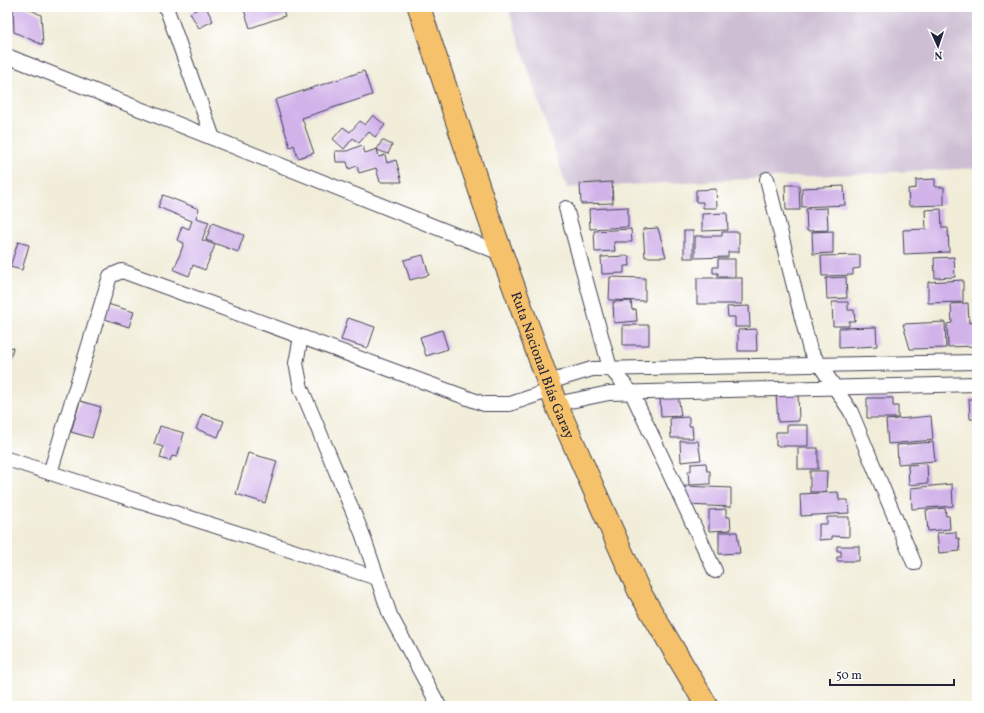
<svg xmlns="http://www.w3.org/2000/svg" width="984" height="713" viewBox="0 0 984 713" font-family="Vollkorn,serif">
  <style>
    .industrial { fill: #cdbed3 }
    .building { fill: #d1b3ea }
    .lines { fill: none; stroke-linecap: round; stroke-linejoin: round }
    .street-casing { stroke: #414053; stroke-width: 16 }
    .highway-casing { stroke: #414053; stroke-width: 24 }
    .street { stroke: #fff; stroke-width: 14 }
    .highway { stroke: #f5c16b; stroke-width: 22 }
    .labels { text-anchor: middle; stroke-width: 3.5; stroke-linejoin: round; paint-order: stroke }
    .street-label { font-size: 14px; fill: #22223b; stroke: #fff }
  </style>
  <rect width="100%" height="100%" fill="#fff"/>
  <filter id="ink" filterUnits="userSpaceOnUse"><feTurbulence type="fractalNoise" baseFrequency=".025" numOctaves="2"/><feDisplacementMap in="SourceGraphic" scale="8" xChannelSelector="R" yChannelSelector="G"/><feConvolveMatrix kernelMatrix="1 2 1 2 8 2 1 2 1" color-interpolation-filters="sRGB"/></filter>
  <filter id="wash" filterUnits="userSpaceOnUse"><feTurbulence type="fractalNoise" baseFrequency=".012" numOctaves="4" result="noise"/><feDisplacementMap in="SourceGraphic" scale="16" xChannelSelector="R" yChannelSelector="G"/><feGaussianBlur stdDeviation="0.9" result="paint"/><feColorMatrix in="noise" values="0 0 0 0 0 0 0 0 0 0 0 0 0 0 0 0 0 1.4 0 .05"/><feComposite in="paint" operator="in"/></filter>
  <g filter="url(#wash)">
    <rect width="100%" height="100%" fill="#f1edd9"/>
    <polygon class="industrial" points="508,7 977,7 977,168 567,188"/>
    <g id="blocks">
      <g class="building">
        <polygon points="13,7 25,7 41,15 43,45 14,32"/>
        <polygon points="201,7 206,7 213,21 199,28 190,13"/>
        <polygon points="243,7 282,7 285,16 250,28"/>
        <polygon points="364,71 372,95 302,118 314,153 298,158 294,145 290,147 275,100"/>
        <polygon points="373,115 385,125 375,137 369,132 359,143 353,138 344,149 333,139 343,127 350,132 360,121 365,125"/>
        <polygon points="382,140 392,145 388,154 377,150"/>
        <polygon points="362,145 365,153 377,149 379,157 385,155 387,163 396,160 402,182 380,182 376,168 359,173 357,166 349,169 347,162 336,162 335,151 347,151"/>
        <polygon points="935,179 935,187 944,187 944,205 909,206 908,189 916,188 916,180"/>
        <polygon points="612,182 613,203 581,204 580,184"/>
        <polygon points="785,185 799,185 800,210 786,210"/>
        <polygon points="844,186 845,205 802,207 802,188"/>
        <polygon points="716,189 717,208 703,208 703,202 696,202 696,190"/>
        <polygon points="163,195 199,209 196,218 209,222 202,240 215,245 205,270 193,265 189,276 174,270 184,243 177,240 182,226 189,229 192,221 158,207"/>
        <polygon points="628,207 628,227 590,229 589,209"/>
        <polygon points="827,208 828,230 807,231 806,209"/>
        <polygon points="941,209 942,228 948,228 949,252 904,254 903,230 926,229 925,210"/>
        <polygon points="727,213 728,230 702,231 702,214"/>
        <polygon points="212,223 244,235 238,252 206,240"/>
        <polygon points="658,228 666,257 645,257 643,229"/>
        <polygon points="631,229 632,242 614,242 615,251 595,252 594,231"/>
        <rect x="684" y="231" width="9" height="27"/>
        <polygon points="833,231 833,253 813,254 812,232"/>
        <polygon points="722,232 739,232 739,252 728,252 728,257 695,258 695,236 722,236"/>
        <polygon points="18,242 29,245 22,270 10,267"/>
        <polygon points="423,255 429,275 410,280 404,260"/>
        <polygon points="860,255 860,268 853,269 853,275 822,276 821,256"/>
        <polygon points="629,256 630,266 624,266 624,273 602,274 601,257"/>
        <polygon points="954,257 955,277 935,278 934,258"/>
        <polygon points="718,259 735,259 735,277 718,277 718,273 713,273 713,267 718,267"/>
        <polygon points="610,277 645,278 645,301 609,300"/>
        <polygon points="846,277 847,298 827,299 826,278"/>
        <rect x="697" y="278" width="45" height="26"/>
        <polygon points="963,280 963,302 928,303 928,282"/>
        <polygon points="631,301 632,310 636,309 637,321 614,323 613,302"/>
        <polygon points="101,302 134,312 129,327 96,316"/>
        <polygon points="832,302 848,302 848,310 854,310 855,321 849,321 849,326 833,326"/>
        <polygon points="968,303 969,323 977,322 977,346 948,347 947,324 952,323 951,304"/>
        <polygon points="749,306 750,327 735,327 735,317 728,317 727,307"/>
        <polygon points="348,318 375,327 368,348 341,340"/>
        <polygon points="945,322 946,348 910,349 903,324"/>
        <rect x="623" y="325" width="26" height="20"/>
        <polygon points="876,327 877,346 839,348 839,328"/>
        <polygon points="756,329 757,351 738,351 738,330"/>
        <polygon points="442,330 448,349 426,356 420,337"/>
        <polygon points="7,346 13,348 9,362 7,361"/>
        <polygon points="776,393 798,393 799,421 778,422"/>
        <polygon points="678,395 681,416 661,417 660,396"/>
        <polygon points="867,398 893,398 893,406 898,406 898,418 867,418"/>
        <polygon points="969,399 977,399 977,419 970,419"/>
        <polygon points="80,401 101,407 92,438 71,432"/>
        <polygon points="202,414 224,421 218,437 196,429"/>
        <polygon points="931,416 933,440 888,444 886,420"/>
        <polygon points="689,417 689,426 692,426 693,438 671,438 670,418"/>
        <polygon points="787,425 808,425 808,446 776,446 776,432 787,432"/>
        <polygon points="160,426 184,433 177,457 172,456 170,461 160,458 163,447 154,444"/>
        <polygon points="680,441 698,441 701,460 681,462"/>
        <polygon points="933,442 935,461 898,464 897,445"/>
        <rect x="798" y="448" width="20" height="21"/>
        <polygon points="248,453 277,461 265,503 236,494"/>
        <polygon points="706,463 707,471 710,471 710,484 689,485 688,471 691,471 691,464"/>
        <polygon points="927,464 928,483 909,485 908,465"/>
        <polygon points="810,471 827,471 826,492 810,492"/>
        <polygon points="952,484 953,506 912,509 911,488"/>
        <polygon points="685,486 731,488 731,507 686,505"/>
        <polygon points="838,492 839,500 848,500 849,513 801,516 800,494"/>
        <polygon points="945,508 946,516 949,516 950,529 928,531 926,510"/>
        <polygon points="726,509 726,517 730,517 731,530 709,531 709,510"/>
        <polygon points="827,517 849,517 849,537 832,536 832,539 819,540 819,524 827,524"/>
        <polygon points="719,532 737,532 740,553 719,554"/>
        <polygon points="956,532 956,538 959,538 960,551 939,553 937,533"/>
        <polygon points="837,546 859,546 859,561 837,561 837,557 841,557 841,551 837,551"/>
      </g>
    </g>
  </g>
  <g filter="url(#ink)">
    <use href="#blocks" fill-opacity="0" stroke="#414053" stroke-width="1"/>
    <g class="lines">
      <g class="street-casing">
        <g id="street">
          <polyline points="166,7 213,138"/>
          <polyline points="7,56 503,254"/>
          <polyline points="767,179 810,350 851,412 914,563"/>
          <polyline points="566,208 610,368 632,393 715,571"/>
          <polyline points="301,337 296,363 301,388 362,533 390,615 439,706"/>
          <polyline points="549,382 592,369 977,362"/>
          <polyline points="556,404 609,393 977,384"/>
          <polyline points="7,459 377,578"/>
          <polyline points="50,473 110,276 122,271 484,404 510,404 551,390"/>
        </g>
      </g>
      <g class="highway-casing">
        <g id="highway">
          <path id="s1" d="M419 7 489 218 556 404 639 591 707 706"/>
        </g>
      </g>
      <use href="#street" class="street"/>
      <use href="#highway" class="highway"/>
    </g>
  </g>
  <g class="labels">
    <g class="street-label">
      <text dy="5" stroke="none"><textPath href="#s1" startOffset="379">Ruta Nacional Blás Garay</textPath></text>
    </g>
  </g>
  <rect width="984" height="713" fill="none" stroke="#fff" stroke-width="24"/>
  <g transform="translate(938 46) rotate(177)" stroke="#ffffff" stroke-width="3" paint-order="stroke">
  <path d="M0-3L7 15L0 10L-7 15Z" fill="#22223b"/>
  <text y="-6" font-size="11" font-weight="bold" text-anchor="middle" fill="#22223b">N</text>
  </g>
  <path d="M830 679v6h124v-6" fill="none" stroke="#22223b" stroke-width="2"/>
  <text x="836" y="679" font-size="12" fill="#22223b" stroke="#ffffff" stroke-width="3" paint-order="stroke">50 m</text>
</svg>
